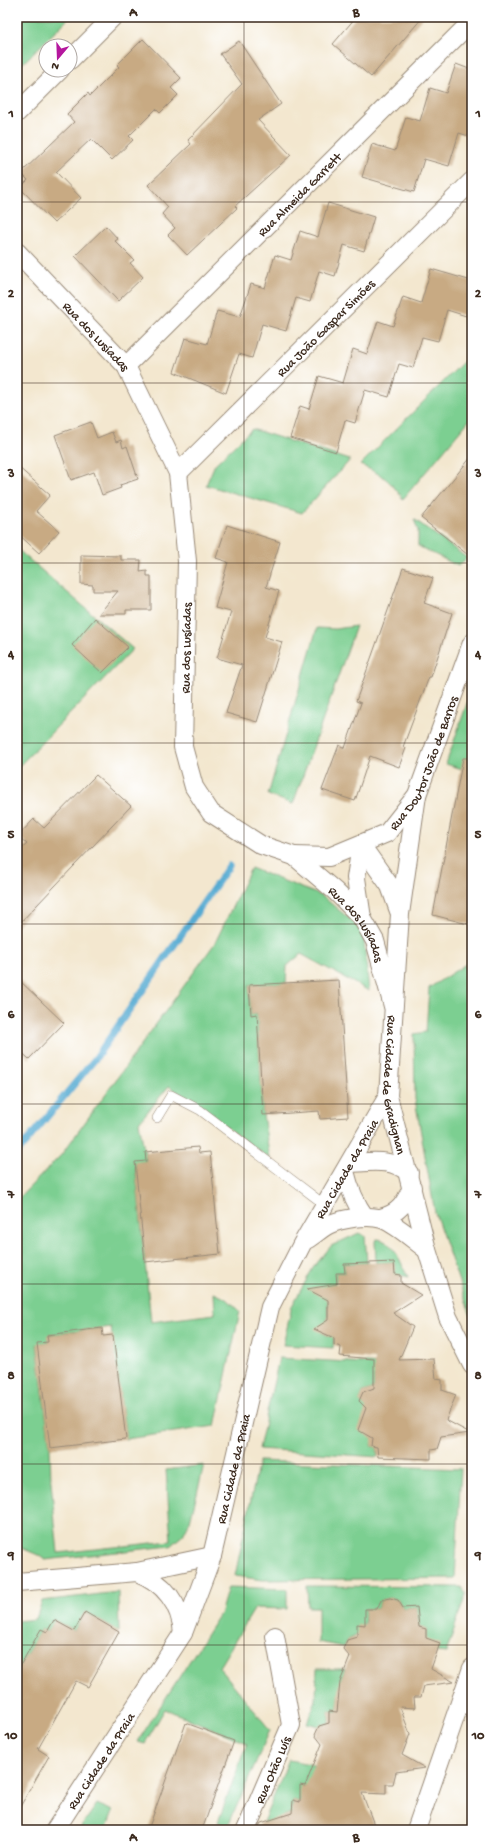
<svg xmlns="http://www.w3.org/2000/svg" width="489" height="1847" viewBox="0 0 489 1847" font-family="'Gochi Hand',sans-serif">
  <style>
    .green { fill: #7ccf91; stroke: #5c7c58 }
    .lines { fill: none; stroke-linecap: round; stroke-linejoin: round }
    .stream { stroke: #56abd2; stroke-width: 7 }
    .building { fill: #c8aa83 }
    .service-casing { stroke: #978876; stroke-width: 10 }
    .minor-casing { stroke: #978876; stroke-width: 20 }
    .service { stroke: #fff; stroke-width: 9 }
    .minor { stroke: #fff; stroke-width: 18 }
    .grid { fill: none; stroke: #3b2a1e; stroke-width: 1; stroke-opacity: 0.55 }
    .labels { text-anchor: middle; stroke-width: 3; stroke-linejoin: round; paint-order: stroke }
    .street-label { font-size: 13px; fill: #3b2a1e; stroke: #fff }
    .neatline { fill: none; stroke: #3b2a1e; stroke-width: 1.5 }
    .grid-label { font-size: 13px; text-anchor: middle; font-weight: bold; fill: #3b2a1e }
  </style>
  <rect width="100%" height="100%" fill="#fff"/>
  <filter id="ink" filterUnits="userSpaceOnUse"><feTurbulence type="fractalNoise" baseFrequency=".025" numOctaves="2"/><feDisplacementMap in="SourceGraphic" scale="8" xChannelSelector="R" yChannelSelector="G"/><feConvolveMatrix kernelMatrix="1 2 1 2 8 2 1 2 1" color-interpolation-filters="sRGB"/></filter>
  <filter id="wash" filterUnits="userSpaceOnUse"><feTurbulence type="fractalNoise" baseFrequency=".012" numOctaves="4" result="noise"/><feDisplacementMap in="SourceGraphic" scale="16" xChannelSelector="R" yChannelSelector="G"/><feGaussianBlur stdDeviation="0.9" result="paint"/><feColorMatrix in="noise" values="0 0 0 0 0 0 0 0 0 0 0 0 0 0 0 0 0 1.4 0 .05"/><feComposite in="paint" operator="in"/></filter>
  <g filter="url(#wash)">
    <rect width="100%" height="100%" fill="#f3e7cf"/>
    <g class="green">
      <polygon points="17,17 70,17 17,69"/>
      <path d="M472 353V417L403 499C389 479 383 475 360 465Z"/>
      <polygon points="252,429 350,460 302,513 206,485 215,464"/>
      <polygon points="414,519 467,558 458,566 418,546 418,531"/>
      <polygon points="17,549 133,649 17,768"/>
      <polygon points="356,626 293,804 268,795 317,628 335,629"/>
      <polygon points="472,689 472,772 446,764"/>
      <polygon points="251,868 322,896 363,930 369,991 301,954 287,966 286,983 249,985 251,1015 257,1014 263,1115 270,1159 169,1086 139,1122 146,1161 135,1163 151,1322 215,1314 214,1293 227,1299 240,1311 215,1426 126,1439 111,1327 48,1335 48,1342 37,1344 50,1448 51,1482 58,1553 171,1541 166,1470 204,1465 190,1521 183,1535 170,1546 45,1560 38,1555 17,1546 17,1200 62,1154 215,943"/>
      <polygon points="472,960 472,1319 435,1213 415,1099 414,1034 426,1032 429,988"/>
      <path d="M359 1233 365 1236 367 1263 344 1264 345 1273H336C337 1290 330 1289 328 1301 326 1317 331 1316 321 1332L329 1336H334L333 1348 283 1345 292 1306 313 1268 331 1246Z"/>
      <path d="M377 1239C394 1240 401 1264 408 1277L395 1274 394 1262 376 1263 375 1241Z"/>
      <polygon points="279,1358 382,1364 381,1377 374,1376 374,1388 363,1392 360,1401 363,1405 368,1406 373,1434 371,1446 377,1447 378,1457 259,1449"/>
      <polygon points="259,1461 461,1469 455,1578 263,1580 235,1576"/>
      <path d="M307 1586 461 1587 466 1594 446 1653 437 1652 426 1640V1629L419 1627 417 1607 403 1608 398 1600 390 1598 381 1600 377 1609H365C365 1626 364 1634 347 1640L343 1647 318 1642V1607H308Z"/>
      <polygon points="228,1587 287,1589 287,1609 255,1608 219,1667 270,1730 228,1826 218,1822 247,1743 165,1709 145,1743 138,1741 220,1614"/>
      <polygon points="118,1592 119,1632 85,1612 74,1631 54,1620 47,1632 41,1629 17,1671 17,1621 36,1619 42,1601"/>
      <polygon points="317,1669 345,1669 342,1678 337,1712 329,1711 329,1723 319,1726 307,1723 316,1700"/>
      <path d="M289 1760C321 1766 319 1763 333 1792L301 1785 300 1802 293 1800 292 1813 282 1816 278 1825 263 1822Z"/>
      <polygon points="97,1804 113,1811 106,1830 79,1830"/>
    </g>
    <g class="lines">
      <polyline class="stream" points="17,1153 95,1059 229,866"/>
    </g>
    <g id="blocks">
      <g class="building">
        <polygon points="356,17 423,17 371,77 333,44"/>
        <polygon points="143,39 181,78 171,88 178,95 160,113 156,109 129,136 133,140 112,160 91,139 56,172 81,198 54,223 20,188 28,180 21,173 74,122 67,114 88,93 90,96 119,67 117,65"/>
        <polygon points="239,41 281,104 258,120 291,155 235,206 237,208 187,255 168,235 175,228 162,214 168,207 148,185 191,144 188,140 242,84 220,54"/>
        <polygon points="456,64 472,70 472,137 459,133 449,166 424,159 414,192 362,177 372,144 395,151 406,117 420,121 430,88 446,93"/>
        <polygon points="328,203 374,217 364,251 344,245 335,276 319,271 310,302 296,298 286,331 262,324 252,358 239,354 226,393 174,372 185,338 207,344 217,311 240,317 251,284 265,288 275,255 291,260 300,231 318,237"/>
        <polygon points="106,226 118,239 115,241 134,260 130,263 143,277 118,301 75,256"/>
        <polygon points="431,269 472,281 472,298 466,316 447,310 438,341 422,337 413,368 399,364 389,397 365,390 355,423 345,420 336,452 290,438 300,406 309,409 319,376 343,383 353,349 367,354 378,321 393,326 403,297 421,303"/>
        <polygon points="91,422 97,438 112,432 116,442 121,440 123,448 127,446 138,479 120,485 121,488 102,495 94,472 71,480 55,435"/>
        <polygon points="472,456 472,558 421,518"/>
        <polygon points="17,466 50,495 36,511 59,531 39,553 17,533"/>
        <polygon points="227,525 280,542 266,587 279,591 265,637 282,642 257,722 226,713 242,665 217,658 231,612 215,608 228,562 216,558"/>
        <polygon points="81,555 121,556 121,560 141,560 140,572 147,571 147,576 151,576 151,610 126,610 126,614 99,614 118,591 93,591 93,585 81,584"/>
        <polygon points="403,568 433,578 424,603 452,613 431,677 429,677 403,747 406,748 399,767 370,756 355,801 322,790 339,745 345,748 361,703 356,701"/>
        <polygon points="95,618 128,647 102,673 72,645"/>
        <polygon points="463,758 472,758 472,925 433,915"/>
        <polygon points="96,775 131,806 17,926 17,853 27,844 18,836 34,819 44,828"/>
        <polygon points="17,978 64,1023 29,1059 17,1048"/>
        <polygon points="339,980 348,1117 320,1119 319,1111 263,1115 257,1014 251,1015 249,985"/>
        <polygon points="198,1147 199,1153 210,1152 220,1254 145,1262 135,1162 146,1161 145,1152"/>
        <polygon points="394,1262 395,1274 401,1275 401,1283 421,1295 393,1313 413,1327 399,1360 434,1359 436,1379 442,1380 442,1390 456,1395 446,1420 470,1433 441,1437 437,1449 431,1450 431,1459 378,1457 377,1447 371,1446 372,1438 358,1430 366,1408 359,1401 363,1392 374,1388 374,1359 340,1356 341,1347 334,1345 334,1338 314,1329 328,1320 328,1300 307,1289 337,1284 336,1273 345,1273 344,1264"/>
        <polygon points="102,1328 103,1336 113,1335 126,1439 50,1448 37,1343 48,1342 47,1335"/>
        <polygon points="390,1598 398,1600 403,1608 417,1607 419,1627 426,1629 426,1638 440,1643 431,1669 454,1682 424,1686 421,1697 414,1697 415,1708 400,1707 410,1734 402,1755 425,1768 396,1772 393,1784 386,1784 386,1794 362,1793 376,1830 257,1830 261,1823 292,1813 293,1800 300,1802 300,1785 305,1786 322,1744 315,1735 319,1726 329,1723 329,1711 337,1712 340,1682 350,1657 343,1649 347,1640 357,1637 357,1624 365,1625 365,1609 377,1609 381,1600"/>
        <polygon points="85,1612 119,1632 88,1687 76,1681 38,1749 49,1756 17,1812 17,1671 41,1629 47,1632 54,1620 74,1631"/>
        <polygon points="186,1723 234,1741 202,1830 148,1830"/>
      </g>
    </g>
  </g>
  <g filter="url(#ink)">
    <use href="#blocks" fill-opacity="0" stroke="#978876" stroke-width="1"/>
    <g class="lines">
      <g class="service-casing">
        <polyline id="service" points="157,1118 171,1095 200,1110 325,1205"/>
      </g>
      <g class="minor-casing">
        <g id="minor">
          <polyline points="70,60 113,17"/>
          <polyline points="17,113 60,70"/>
          <path id="s1" d="M17 252 126 366 178 473 187 561 183 747 194 787 211 813 261 845 294 856 335 891 362 918 375 941 393 1006"/>
          <path id="s2" d="M126 366 472 21"/>
          <path id="s3" d="M178 473 472 181"/>
          <path id="s4" d="M417 795 400 914 388 1096 427 1250 448 1317 472 1365"/>
          <polyline points="361,845 390,886 399,911"/>
          <polyline points="361,845 356,878 362,918"/>
          <path id="s5" d="M294 856 329 857 387 833 417 795 472 643"/>
          <path d="M350 1163C372 1162 392 1158 409 1173"/>
          <path d="M345 1171C349 1188 355 1203 365 1217"/>
          <path d="M381 1218C399 1213 405 1204 412 1187"/>
          <path d="M308 1239C314 1235 321 1229 328 1225 340 1219 368 1214 382 1219 398 1225 413 1240 427 1250"/>
          <path d="M137 1572C164 1582 181 1605 183 1633"/>
          <polyline points="17,1582 137,1572 212,1556"/>
          <path id="s6" d="M55 1830 183 1633 212 1556 270 1307 302 1244 388 1096"/>
          <path id="s7" d="M246 1830 291 1725 275 1636"/>
          <polyline points="416,1830 472,1668"/>
        </g>
      </g>
      <use href="#service" class="service"/>
      <use href="#minor" class="minor"/>
    </g>
  </g>
  <path class="grid" d="M244 17V1830M17 202H472M17 383H472M17 563H472M17 743H472M17 924H472M17 1104H472M17 1284H472M17 1464H472M17 1645H472"/>
  <g class="labels">
    <g class="street-label">
      <text dy="5" stroke="none"><textPath href="#s2" startOffset="244">Rua Almeida Garrett</textPath></text>
      <text dy="5" stroke="none"><textPath href="#s3" startOffset="207">Rua João Gaspar Simões</textPath></text>
      <text dy="5" stroke="none"><textPath href="#s1" startOffset="116">Rua dos Lusíadas</textPath></text>
      <text transform="translate(185 648) rotate(-89)" y="5">Rua dos Lusíadas</text>
      <text dy="5" stroke="none"><textPath href="#s5" startOffset="178">Rua Doutor João de Barros</textPath></text>
      <text dy="5" stroke="none"><textPath href="#s1" startOffset="812">Rua dos Lusíadas</textPath></text>
      <text dy="5" stroke="none"><textPath href="#s4" startOffset="292">Rua Cidade de Gradignan</textPath></text>
      <text dy="5" stroke="none"><textPath href="#s6" startOffset="731">Rua Cidade da Praia</textPath></text>
      <text dy="5" stroke="none"><textPath href="#s6" startOffset="407">Rua Cidade da Praia</textPath></text>
      <text dy="5" stroke="none"><textPath href="#s6" startOffset="83">Rua Cidade da Praia</textPath></text>
      <text dy="5" stroke="none"><textPath href="#s7" startOffset="66">Rua Otão Luís</textPath></text>
    </g>
  </g>
  <rect width="489" height="1847" fill="none" stroke="#fff" stroke-width="44"/>
  <g transform="translate(58 58) rotate(199)"><circle r="19" fill="#ffffff" stroke="#b1aaa5"/>
  <path d="M0-3L7 15L0 10L-7 15Z" fill="#b5179e"/>
  <text y="-6" font-size="11" font-weight="bold" text-anchor="middle" fill="#3b2a1e">N</text>
  </g>
  <rect x="22" y="22" width="445" height="1803" class="neatline"/>
  <g class="grid-label">
    <text x="133" y="16">A</text>
    <text x="356" y="16">B</text>
    <text x="11" y="117">1</text>
    <text x="478" y="117">1</text>
    <text x="11" y="297">2</text>
    <text x="478" y="297">2</text>
    <text x="11" y="477">3</text>
    <text x="478" y="477">3</text>
    <text x="11" y="658">4</text>
    <text x="478" y="658">4</text>
    <text x="11" y="838">5</text>
    <text x="478" y="838">5</text>
    <text x="11" y="1018">6</text>
    <text x="478" y="1018">6</text>
    <text x="11" y="1198">7</text>
    <text x="478" y="1198">7</text>
    <text x="11" y="1379">8</text>
    <text x="478" y="1379">8</text>
    <text x="11" y="1559">9</text>
    <text x="478" y="1559">9</text>
    <text x="11" y="1739">10</text>
    <text x="478" y="1739">10</text>
    <text x="133" y="1841">A</text>
    <text x="356" y="1841">B</text>
  </g>
</svg>
